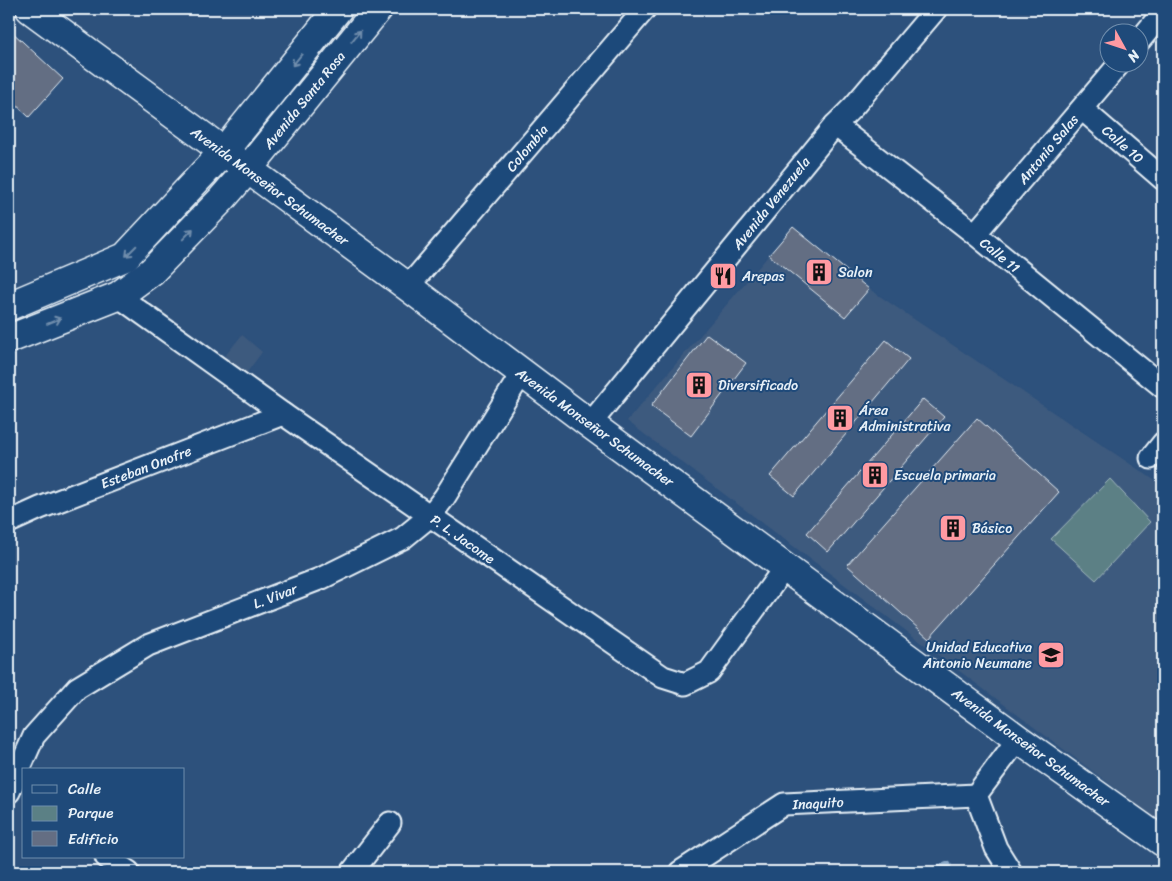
<svg xmlns="http://www.w3.org/2000/svg" width="1172" height="881" viewBox="0 0 1172 881" font-family="Sriracha,sans-serif">
  <style>
    .built { fill: #3e5a7e }
    .green { fill: #5b8085; stroke: #a2b8be }
    .lines { fill: none; stroke-linecap: round; stroke-linejoin: round }
    .stream { stroke: #8aa9c8; stroke-width: 7 }
    .building { fill: #646e83; stroke: #e8f1f8 }
    .minor-casing { stroke: #e8f1f8; stroke-width: 25 }
    .tertiary-casing { stroke: #e8f1f8; stroke-width: 31 }
    .minor { stroke: #1f4a7a; stroke-width: 21 }
    .tertiary { stroke: #1f4a7a; stroke-width: 28 }
    .oneway { stroke: #6f8dac }
    .labels { text-anchor: middle; stroke-width: 4; stroke-linejoin: round; paint-order: stroke }
    .street-label { font-size: 14px; fill: #e8f1f8; stroke: #1f4a7a }
    .poi-label { font-size: 14px; fill: #e8f1f8; stroke: #1f4a7a; text-anchor: start }
  </style>
  <rect width="100%" height="100%" fill="#2d517c"/>
  <filter id="ink" filterUnits="userSpaceOnUse"><feTurbulence type="fractalNoise" baseFrequency=".02" numOctaves="2"/><feDisplacementMap in="SourceGraphic" scale="10" xChannelSelector="R" yChannelSelector="G"/><feConvolveMatrix kernelMatrix="1 2 1 2 8 2 1 2 1" color-interpolation-filters="sRGB"/></filter>
  <g filter="url(#ink)">
    <g class="built">
      <polygon points="793,227 869,289 1163,486 1163,824 627,421"/>
      <polygon points="242,335 262,352 245,375 225,356"/>
    </g>
    <polygon class="green" points="1110,479 1150,522 1096,580 1051,539"/>
    <g class="lines">
      <polyline class="stream" points="930,872 948,865"/>
    </g>
    <g class="building">
      <polygon points="10,30 63,79 29,117 9,98 9,32"/>
      <polygon points="793,227 869,289 845,317 769,255"/>
      <polygon points="707,334 746,363 691,436 651,406"/>
      <polygon points="886,340 909,359 794,496 770,476"/>
      <polygon points="923,399 944,417 828,552 807,533"/>
      <polygon points="977,418 1059,492 929,638 847,565"/>
    </g>
    <g class="lines">
      <g class="minor-casing">
        <g id="minor">
          <polyline points="1140,40 1163,12"/>
          <polyline points="1082,109 1163,179"/>
          <polyline points="835,125 975,234 1163,387"/>
          <polyline points="975,234 1121,62"/>
          <polyline points="408,287 645,9"/>
          <polyline points="118,296 283,414 663,677 685,684 709,672 785,567"/>
          <polyline points="590,424 835,125 853,107 936,9"/>
          <polyline points="1151,458 1163,443"/>
          <polyline points="9,522 40,508 283,414"/>
          <polyline points="9,792 34,736 77,688 148,645 322,578 403,538 430,516 444,498 522,373"/>
          <polyline points="106,857 129,872"/>
          <polyline points="352,872 390,823"/>
          <polyline points="680,872 784,804 976,795"/>
          <polyline points="1011,872 996,848 976,795 1018,739"/>
        </g>
      </g>
      <g class="tertiary-casing">
        <g id="tertiary">
          <polyline points="30,9 408,287 590,424 1018,739 1163,842"/>
          <polyline points="9,306 125,257 224,151 338,9"/>
          <polyline points="9,339 118,296 152,271 221,200 248,169 378,9"/>
        </g>
      </g>
      <use href="#minor" class="minor"/>
      <use href="#tertiary" class="tertiary"/>
    </g>
    <defs><path id="oneway-shaft" d="M-6 0H5M1.5-3L5.5 0L1.5 3" fill="none" stroke-width="1.6" stroke-linecap="round" stroke-linejoin="round" transform="scale(1.25)"/></defs>
    <g class="oneway">
      <use href="#oneway-shaft" transform="translate(356 36) rotate(-51)"/>
      <use href="#oneway-shaft" transform="translate(297 60) rotate(129)"/>
      <use href="#oneway-shaft" transform="translate(188 234) rotate(-46)"/>
      <use href="#oneway-shaft" transform="translate(131 251) rotate(135)"/>
      <use href="#oneway-shaft" transform="translate(54 321) rotate(-22)"/>
    </g>
  </g>
  <defs>
    <g id="building-square" transform="scale(1.4375)"><rect x="-9" y="-9" width="18" height="18" rx="4" fill="#ff9aa2" stroke="#1f4a7a"/><path d="M-4-6H4V6H1V3H-1V6H-4ZM-2.5-4.3h1.7v1.8h-1.7ZM.8-4.3h1.7v1.8H.8ZM-2.5-1h1.7V.8h-1.7ZM.8-1h1.7V.8H.8Z" fill="#111"/></g>
    <g id="restaurant-square" transform="scale(1.4375)"><rect x="-9" y="-9" width="18" height="18" rx="4" fill="#ff9aa2" stroke="#1f4a7a"/><path d="M-5-6h1v4h1v-4h1v4h1v-4h1v5L-1.5 .5V6h-2V.5L-5-1ZM5-6V6H3V1.5H1.5Q1.5-4 5-6Z" fill="#111"/></g>
    <g id="university-square" transform="scale(1.4375)"><rect x="-9" y="-9" width="18" height="18" rx="4" fill="#ff9aa2" stroke="#1f4a7a"/><path d="M0-5L7-2L0 1L-7-2ZM-4 1L0 2.5L4 1V4Q0 6-4 4Z" fill="#111"/></g>
  </defs>
  <g fill-rule="evenodd">
    <use href="#building-square" x="819" y="272"/>
    <use href="#restaurant-square" x="723" y="276"/>
    <use href="#building-square" x="699" y="385"/>
    <use href="#building-square" x="840" y="418"/>
    <use href="#building-square" x="875" y="475"/>
    <use href="#building-square" x="953" y="528"/>
    <use href="#university-square" x="1051" y="655"/>
  </g>
  <g class="labels">
    <g class="street-label">
      <text transform="translate(304 100) rotate(-51)" y="5">Avenida Santa Rosa</text>
      <text transform="translate(1123 144) rotate(41)" y="5">Calle 10</text>
      <text transform="translate(527 148) rotate(-50)" y="5">Colombia</text>
      <text transform="translate(1048 149) rotate(-50)" y="5">Antonio Salas</text>
      <text transform="translate(270 186) rotate(36)" y="5">Avenida Monseñor Schumacher</text>
      <text transform="translate(771 203) rotate(-51)" y="5">Avenida Venezuela</text>
      <text transform="translate(1000 255) rotate(39)" y="5">Calle 11</text>
      <text transform="translate(595 427) rotate(36)" y="5">Avenida Monseñor Schumacher</text>
      <text transform="translate(146 467) rotate(-21)" y="5">Esteban Onofre</text>
      <text transform="translate(463 539) rotate(35)" y="5">P. L. Jacome</text>
      <text transform="translate(275 596) rotate(-21)" y="5">L. Vivar</text>
      <text transform="translate(1031 747) rotate(36)" y="5">Avenida Monseñor Schumacher</text>
      <text transform="translate(818 803) rotate(-3)" y="5">Inaquito</text>
    </g>
    <g class="poi-label">
      <text x="838" y="277">Salon</text>
      <text x="742" y="281">Arepas</text>
      <text x="718" y="390">Diversificado</text>
      <text x="859" y="415">Área<tspan x="859" dy="16">Administrativa</tspan></text>
      <text x="894" y="480">Escuela primaria</text>
      <text x="972" y="533">Básico</text>
      <text x="1032" y="652" text-anchor="end">Unidad Educativa<tspan x="1032" dy="16">Antonio Neumane</tspan></text>
    </g>
  </g>
  <rect width="1172" height="881" fill="none" stroke="#1f4a7a" stroke-width="30"/>
  <rect x="15" y="15" width="1142" height="851" fill="none" stroke="#e8f1f8" stroke-width="2" filter="url(#ink)"/>
  <rect x="22" y="768" width="162" height="90" fill="#1f4a7a" stroke="#6f8dac"/>
  <rect x="32" y="785" width="25" height="8" fill="#1f4a7a" stroke="#6f8dac"/>
  <text x="68" y="794" font-size="15" fill="#e8f1f8">Calle</text>
  <rect x="32" y="806" width="25" height="15" fill="#5b8085" stroke="#6f8dac"/>
  <text x="68" y="818" font-size="15" fill="#e8f1f8">Parque</text>
  <rect x="32" y="831" width="25" height="15" fill="#646e83" stroke="#6f8dac"/>
  <text x="68" y="844" font-size="15" fill="#e8f1f8">Edificio</text>
  <g transform="translate(1124 48) rotate(130)"><circle r="24" fill="#1f4a7a" stroke="#6f8dac"/>
  <path d="M0-4L9 19L0 12L-9 19Z" fill="#ff9aa2"/>
  <text y="-8" font-size="14" font-weight="bold" text-anchor="middle" fill="#e8f1f8">N</text>
  </g>
</svg>
